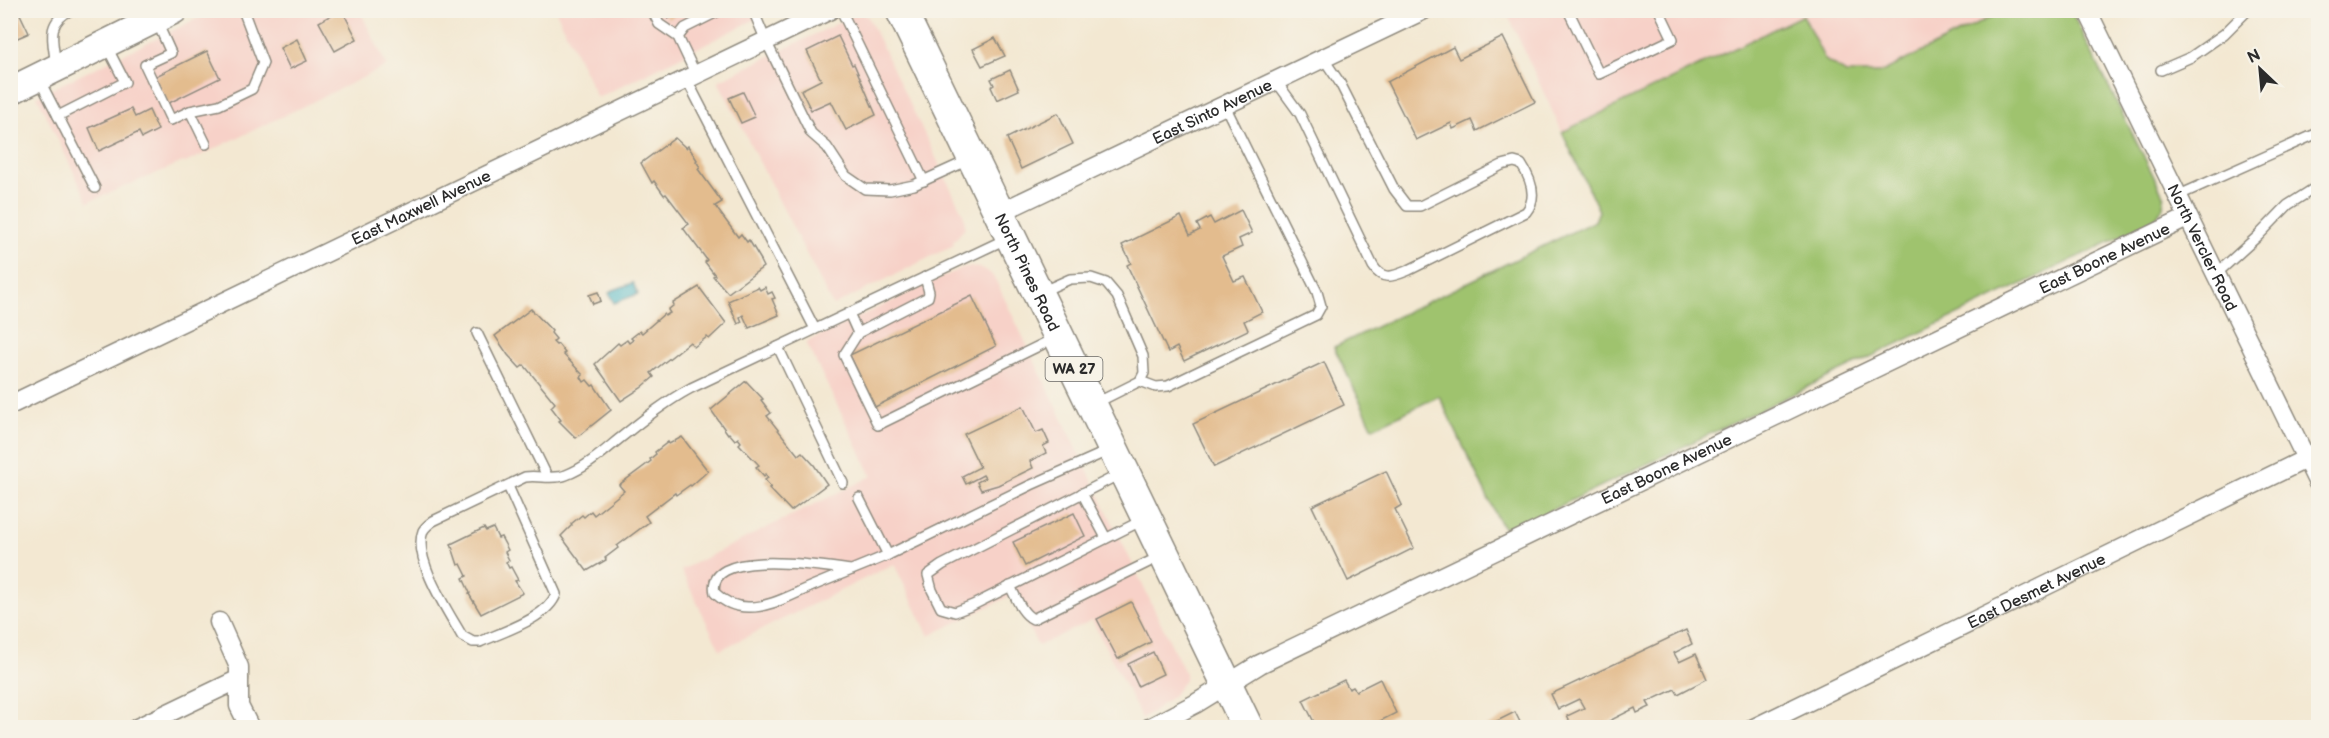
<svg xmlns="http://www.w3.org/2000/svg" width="2329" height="738" viewBox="0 0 2329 738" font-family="'Balsamiq Sans',sans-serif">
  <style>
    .built { fill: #f7d1c8 }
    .green { fill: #9fc36e; stroke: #65774c; stroke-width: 1.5 }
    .water { fill: #49b5c5; stroke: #3a7078; stroke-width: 1.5 }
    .building { fill: #e3bc8e }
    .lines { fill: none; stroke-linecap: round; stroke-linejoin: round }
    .lane-casing { stroke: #8f8a7e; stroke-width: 12 }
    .street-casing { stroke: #8f8a7e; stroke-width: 21 }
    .secondary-casing { stroke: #8f8a7e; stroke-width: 30 }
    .primary-casing { stroke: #8f8a7e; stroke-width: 33 }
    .lane { stroke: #fff; stroke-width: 9 }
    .street { stroke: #fff; stroke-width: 18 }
    .secondary { stroke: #fff; stroke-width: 27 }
    .primary { stroke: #fff; stroke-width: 30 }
    .labels { text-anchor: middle; stroke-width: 6; stroke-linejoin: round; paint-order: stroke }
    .shield { fill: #f7f3e8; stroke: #686764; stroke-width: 1.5 }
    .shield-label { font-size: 15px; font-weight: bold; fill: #2b2b2b }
    .street-label { font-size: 16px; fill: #2b2b2b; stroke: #f7f3e8 }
  </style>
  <rect width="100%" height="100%" fill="#f7f3e8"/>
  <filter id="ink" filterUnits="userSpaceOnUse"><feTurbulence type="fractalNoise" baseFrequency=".0167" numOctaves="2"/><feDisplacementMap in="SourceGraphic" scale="12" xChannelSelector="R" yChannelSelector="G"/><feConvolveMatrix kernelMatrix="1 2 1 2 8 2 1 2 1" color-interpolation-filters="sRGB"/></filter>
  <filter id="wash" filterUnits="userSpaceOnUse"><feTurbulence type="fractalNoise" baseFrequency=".008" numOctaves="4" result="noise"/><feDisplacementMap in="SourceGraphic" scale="24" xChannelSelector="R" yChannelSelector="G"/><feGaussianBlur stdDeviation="1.35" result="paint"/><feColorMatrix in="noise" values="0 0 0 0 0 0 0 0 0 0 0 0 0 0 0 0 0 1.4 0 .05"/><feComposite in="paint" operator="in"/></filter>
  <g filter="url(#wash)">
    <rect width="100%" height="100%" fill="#f3e8d2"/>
    <g class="built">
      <polygon points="213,11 360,11 387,66 185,163 183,162 88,202 37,96"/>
      <polygon points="556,11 772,11 597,98"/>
      <polygon points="1506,11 2003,11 1880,73 1846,73 1825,60 1803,15 1562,132"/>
      <polygon points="862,14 868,17 964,216 965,228 953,242 954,245 833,306 718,81 855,15"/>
      <polygon points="964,267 981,268 990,273 995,279 1185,673 1185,680 1173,696 1142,719 1092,620 1038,646 1012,595 929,636 894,564 720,650 681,570 872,476 806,342"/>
    </g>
    <polygon class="green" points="2003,11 2071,11 2164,197 2163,207 2155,220 1514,528 1505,528 1500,523 1439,396 1373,428 1334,347 1595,221 1599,211 1562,132 1803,15 1825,60 1846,73 1880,73"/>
    <polygon class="water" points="633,283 638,294 614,303 609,293 611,291"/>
    <g id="blocks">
      <g class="building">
        <polygon points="10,10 18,10 29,33 13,40 10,34"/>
        <polygon points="340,10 342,10 357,39 335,51 319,22"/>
        <polygon points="663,10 685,10 668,19"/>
        <polygon points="838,36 852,65 854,64 876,115 846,130 831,101 811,110 801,90 821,80 807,51"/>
        <polygon points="1503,37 1535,102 1477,131 1472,120 1453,129 1451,123 1416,140 1387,82 1453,47 1459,59"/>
        <polygon points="995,38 1005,56 982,66 973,49"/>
        <polygon points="297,39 307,61 290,69 280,48"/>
        <polygon points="207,51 220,78 167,104 154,77"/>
        <polygon points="1010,70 1019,90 997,100 991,87 994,85 991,79"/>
        <polygon points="743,92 755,117 741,123 729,98"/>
        <polygon points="131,109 135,117 149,110 158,130 142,138 139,132 99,151 89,128"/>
        <polygon points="1058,113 1073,144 1021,169 1007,138"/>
        <polygon points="675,138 686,148 688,146 697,160 696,161 700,167 698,169 722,202 715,206 738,237 741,234 747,242 749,240 761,260 760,261 763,267 728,293 713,276 715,275 705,262 707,260 683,228 689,224 666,194 664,195 654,181 652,183 641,163"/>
        <polygon points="1241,210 1252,233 1239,239 1242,247 1222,256 1234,281 1245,277 1262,312 1244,321 1248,330 1184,361 1177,347 1168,352 1127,265 1131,263 1122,245 1181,216 1190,235 1200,230 1197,224 1210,217 1214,224"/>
        <polygon points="699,287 726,323 709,339 707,337 694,347 690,342 651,373 654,377 641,388 621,401 595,364 618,343 620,345 627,340 629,343 633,340 631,338 640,331 642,333 664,314 665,316 670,313 668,310 674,305 673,303"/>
        <polygon points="758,287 760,290 765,287 768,294 772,292 775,298 772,299 779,315 749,328 743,315 740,317 742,322 738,324 728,301"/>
        <polygon points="598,292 601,301 593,304 589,295"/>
        <polygon points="972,296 996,346 875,407 850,355"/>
        <polygon points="531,309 552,331 551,333 556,339 553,342 556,345 558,344 565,353 563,354 583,375 581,377 584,382 587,380 592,386 594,385 611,410 576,438 559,421 561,420 551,407 555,403 524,365 520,368 508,355 495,336"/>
        <polygon points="1324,362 1344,405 1214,467 1193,424"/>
        <polygon points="746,381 763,399 761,400 771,413 767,416 798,455 802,452 814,465 827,484 791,511 769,488 771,487 765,480 768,478 766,474 764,476 756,467 759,465 739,444 741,442 738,438 735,440 729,433 728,434 711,410"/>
        <polygon points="1023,406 1036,433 1043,430 1049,443 1043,446 1046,453 1030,461 1033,468 998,485 981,490 977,482 985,478 983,475 966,484 962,476 980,467 964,434"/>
        <polygon points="682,437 708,471 691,486 690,485 676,495 675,493 645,516 649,522 617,546 618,548 605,558 606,560 587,571 561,536 572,525 571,524 582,515 584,517 591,511 594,515 624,491 619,485 651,461 650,459 656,454 655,452 668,442 669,444"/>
        <polygon points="1386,471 1402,505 1395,509 1414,548 1348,581 1312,506"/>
        <polygon points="1074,513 1085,536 1025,566 1013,542"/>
        <polygon points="484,528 486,531 493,528 498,538 501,537 508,550 505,552 509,560 506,562 509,568 511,567 518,580 515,581 523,593 481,614 469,594 470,593 463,578 467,576 461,564 458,565 451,544"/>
        <polygon points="1131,602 1151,642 1118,659 1097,619"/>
        <polygon points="1686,630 1692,644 1674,653 1679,662 1696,654 1707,679 1678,694 1675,689 1647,702 1650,707 1637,713 1635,708 1603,724 1605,728 1573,728 1567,716 1584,708 1579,699 1558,709 1551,694"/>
        <polygon points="1153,652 1163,674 1138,686 1128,664"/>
        <polygon points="1380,679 1396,713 1374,724 1376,728 1317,728 1303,700 1344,680 1349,689 1353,687 1356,691"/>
        <polygon points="1515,712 1522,726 1483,728"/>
      </g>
    </g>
  </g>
  <g filter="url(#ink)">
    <use href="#blocks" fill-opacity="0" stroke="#8f8a7e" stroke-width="1.5"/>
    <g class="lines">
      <g class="lane-casing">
        <g id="lane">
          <polyline points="652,10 659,24 678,37 696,75"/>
          <polyline points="753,10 766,41 811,133 827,147 846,176 865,189 890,190 914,185 969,160"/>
          <polyline points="841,10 924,181"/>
          <polyline points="1568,10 1599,74 1673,39 1659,10"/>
          <polyline points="157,22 171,53 145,65 171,120 190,111 206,144"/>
          <polyline points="678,37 685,28 721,10"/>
          <path d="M56 65C53 41 45 23 71 10"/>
          <polyline points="2161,70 2191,57 2224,34 2248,10"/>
          <polyline points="39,79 95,188"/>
          <polyline points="687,80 815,329"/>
          <path d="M1276 81 1300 114 1373 266C1383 282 1394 276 1409 270L1526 212C1538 197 1531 179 1521 164L1514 162 1502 165 1420 206H1407L1394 189 1340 83 1323 58"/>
          <polyline points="190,111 219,105 252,89 263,63 243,10"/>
          <polyline points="58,116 125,82 107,47"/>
          <polyline points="2177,196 2318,133"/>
          <polyline points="2215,275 2258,236 2288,205 2318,186"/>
          <polyline points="925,277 929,292 928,297 858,333 844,355 878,425 1055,338"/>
          <polyline points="1041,292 1070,279 1091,278 1106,283 1117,296 1143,356 1144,373 1140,381 1096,403"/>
          <polyline points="849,313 858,333"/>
          <polyline points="477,333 547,476"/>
          <polyline points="778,347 843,483"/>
          <polyline points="1140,381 1156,387 1168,386 1316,315 1321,306 1317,292 1225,106"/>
          <polyline points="1122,473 942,565 928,575 932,590 941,608 955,612 973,605 1143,520"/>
          <path d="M508 486 556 594C548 618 502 632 480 642H473L462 636C449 613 412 558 423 531 425 527 429 524 433 521L525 477C538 475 554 480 566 475 587 467 603 452 619 439 643 420 665 402 691 388L1008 238"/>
          <polyline points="1082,493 1106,538"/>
          <polyline points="859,498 888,555 1031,485 1110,450"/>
          <path d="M852 570C827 567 704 546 715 593 724 602 735 607 748 607 769 608 791 595 810 587 836 576 862 566 888 555"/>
          <path d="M1010 586C1016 597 1021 613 1033 619L1159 557"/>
        </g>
      </g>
      <g class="street-casing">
        <g id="street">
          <path id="s1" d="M2087 10 2318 483"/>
          <path id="s2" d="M999 213 1424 10"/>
          <path id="s3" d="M10 405 830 10"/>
          <polyline points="219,622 239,667 239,706 250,728"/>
          <polyline points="137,728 239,679"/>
          <path id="s4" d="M1149 728 1195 704 1260 664 2187 218"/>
          <path id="s5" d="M1754 728 2318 453"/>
        </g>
      </g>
      <g class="secondary-casing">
        <polyline id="secondary" points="10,91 174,10"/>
      </g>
      <g class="primary-casing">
        <g id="primary">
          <path id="s6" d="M901 10 1248 728"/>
        </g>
      </g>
      <use href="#lane" class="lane"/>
      <use href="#street" class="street"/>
      <use href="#secondary" class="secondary"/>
      <use href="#primary" class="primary"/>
    </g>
  </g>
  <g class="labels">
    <rect class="shield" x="1045.5" y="357" width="57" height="24" rx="4.5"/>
    <g class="shield-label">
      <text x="1074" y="374">WA 27</text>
    </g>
    <g class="street-label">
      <text dy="6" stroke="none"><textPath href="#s2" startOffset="236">East Sinto Avenue</textPath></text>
      <text dy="6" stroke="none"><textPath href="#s3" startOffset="456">East Maxwell Avenue</textPath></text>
      <text dy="6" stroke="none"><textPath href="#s1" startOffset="264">North Vercler Road</textPath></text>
      <text dy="6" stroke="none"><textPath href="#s4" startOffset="1065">East Boone Avenue</textPath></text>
      <text dy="6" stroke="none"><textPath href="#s6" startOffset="291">North Pines Road</textPath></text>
      <text dy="6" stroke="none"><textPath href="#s4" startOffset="579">East Boone Avenue</textPath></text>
      <text dy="6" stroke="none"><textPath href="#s5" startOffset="314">East Desmet Avenue</textPath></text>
    </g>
  </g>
  <rect width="2329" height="738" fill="none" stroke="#f7f3e8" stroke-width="36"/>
  <g transform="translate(2260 69) rotate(334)" stroke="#f7f3e8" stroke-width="4.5" paint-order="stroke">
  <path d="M0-4.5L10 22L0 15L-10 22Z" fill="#2b2b2b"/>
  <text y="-9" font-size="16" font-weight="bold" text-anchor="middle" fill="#2b2b2b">N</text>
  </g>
</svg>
